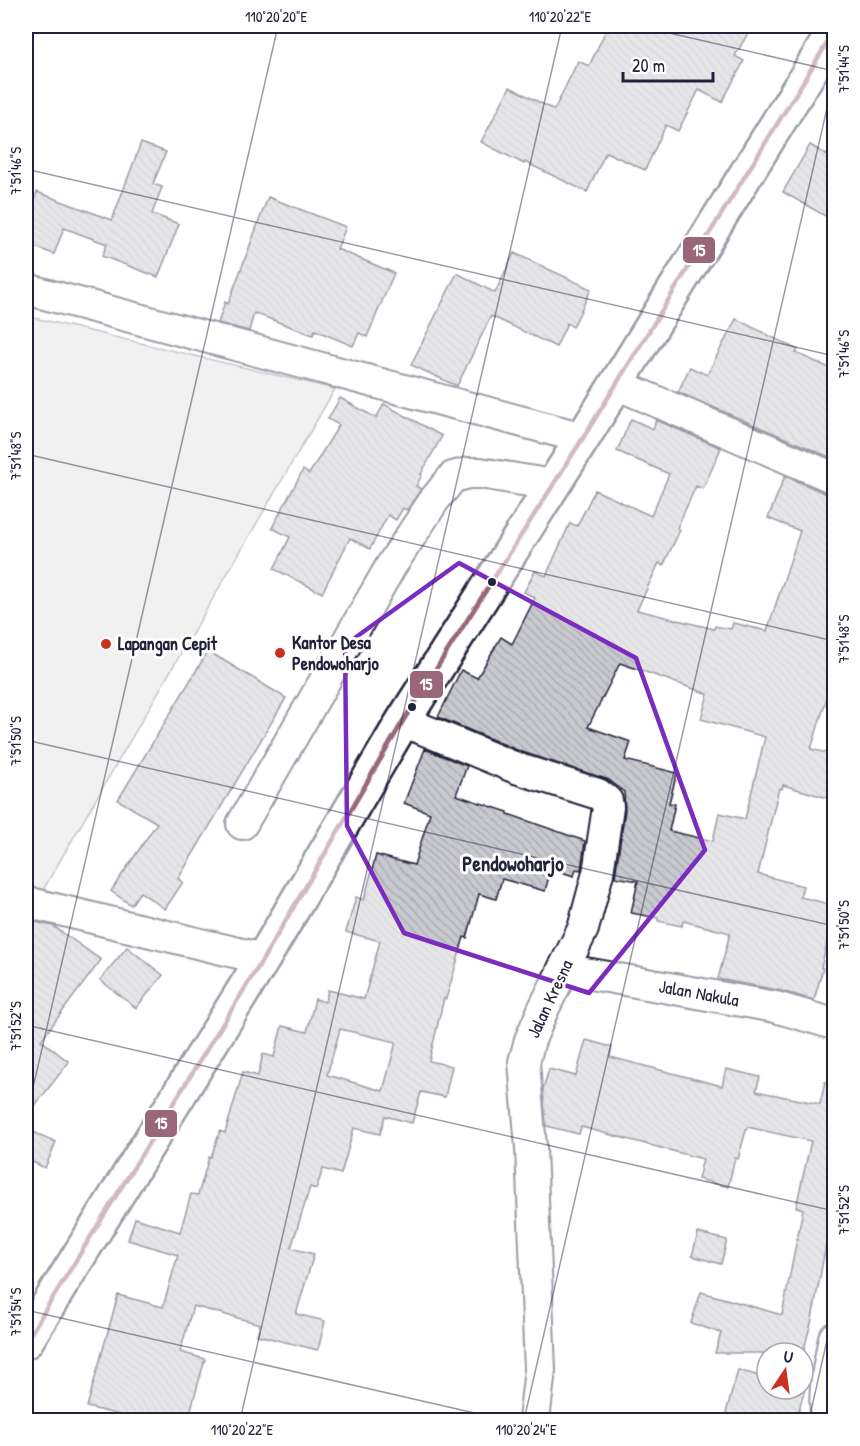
<svg xmlns="http://www.w3.org/2000/svg" width="860" height="1446" viewBox="0 0 860 1446" font-family="'Patrick Hand',sans-serif">
  <style>
    .garden { fill: #dfdfe2; stroke: #80808e; stroke-width: 1.5 }
    .building { fill: url(#building-back-hatch); stroke: #22223b; stroke-width: 1.5; fill-rule: evenodd }
    .lines { fill: none; stroke-linecap: round; stroke-linejoin: round }
    .minor-casing { stroke: #22223b; stroke-width: 34 }
    .major-casing { stroke: #22223b; stroke-width: 38 }
    .minor { stroke: #fff; stroke-width: 30 }
    .major { stroke: #fff; stroke-width: 33 }
    .bus-1-casing { stroke: #fff; stroke-width: 9 }
    .bus-1 { stroke: #99667a; stroke-width: 4.5 }
    .marked { fill: none; stroke: #7b2cbf; stroke-width: 4.5; stroke-linejoin: round }
    .ticks { fill: none; stroke: #22223b; stroke-width: 1.5; stroke-opacity: 0.45 }
    .bus-dot { fill: #22223b; stroke: #fff; stroke-width: 2 }
    .poi-dot { fill: #c8321e; stroke: #fff; stroke-width: 2 }
    .labels { text-anchor: middle; stroke-width: 6; stroke-linejoin: round; paint-order: stroke }
    .poi-label { font-size: 18px; font-weight: bold; fill: #22223b; stroke: #fff; text-anchor: start }
    .street-label { font-size: 18px; fill: #22223b; stroke: #fff }
    .quarter-label { font-size: 21px; font-weight: bold; fill: #22223b; stroke: #fff }
    .line-badge { stroke: #fff; stroke-width: 2 }
    .badge-label { font-size: 16px; text-anchor: middle; font-weight: bold; fill: #fff }
    .neatline { fill: none; stroke: #22223b; stroke-width: 2 }
    .ticks-label { font-size: 15px; text-anchor: middle; fill: #22223b }
  </style>
  <defs>
    <pattern id="building-back-hatch" width="6" height="6" patternUnits="userSpaceOnUse" patternTransform="scale(1.5)"><rect width="6" height="6" fill="#c8c8cf"/><path d="M-1 5l2 2M0 0l6 6M5-1l2 2" fill="none" stroke="#acacb3"/></pattern>
  </defs>
  <rect width="100%" height="100%" fill="#fff"/>
  <filter id="ink" filterUnits="userSpaceOnUse"><feTurbulence type="fractalNoise" baseFrequency=".0167" numOctaves="2"/><feDisplacementMap in="SourceGraphic" scale="12" xChannelSelector="R" yChannelSelector="G"/><feConvolveMatrix kernelMatrix="1 2 1 2 8 2 1 2 1" color-interpolation-filters="sRGB"/></filter>
  <g filter="url(#ink)">
    <polygon class="garden" points="26,316 335,389 36,902 26,899"/>
    <g class="building">
      <polygon points="608,26 752,26 735,56 744,61 722,102 699,90 678,131 666,125 645,170 606,152 587,192 525,162 524,164 481,142 510,87 554,110 578,61 589,66"/>
      <polygon points="141,143 166,152 153,184 162,187 152,214 179,224 158,277 102,256 107,244 64,228 54,254 26,244 26,197 34,201 37,192 112,220"/>
      <polygon points="810,145 834,159 834,221 783,192"/>
      <polygon points="268,197 346,227 337,249 394,273 367,337 359,333 353,346 315,330 313,335 254,313 249,331 218,323 225,302 228,304"/>
      <polygon points="514,253 591,289 573,327 567,323 556,347 491,316 457,386 411,365 457,273 495,293"/>
      <polygon points="736,319 798,350 796,353 834,370 834,459 678,392 690,367 707,375"/>
      <polygon points="340,398 376,418 384,404 442,436 421,474 422,475 416,486 421,489 407,510 403,508 396,520 388,515 370,549 350,538 322,593 274,569 290,537 272,528 303,470 309,474 339,425 328,419"/>
      <path d="M631 419 653 429 656 420 721 448 703 489 696 486 677 528 680 530 663 566 659 563 637 610 714 629 715 626 731 629 733 623 767 631 800 531 768 518 785 476 827 494 834 495V675L811 749 834 755V800L783 785 782 789 779 788 758 874 803 886 800 897 834 905V913L821 968H823L814 1000 778 990 718 979 730 933 683 921 682 926 658 921V918L631 913 638 881 615 877 625 810 624 792 609 780 522 752 438 717 461 670 477 678 501 637 512 644 535 598 524 592 535 571 546 576 570 523 577 526 595 490 651 516 669 474 617 451ZM620 663 708 694 701 719 765 737 745 819 719 813 713 841 669 831 675 804 669 803 677 773 625 760 631 742 588 727Z"/>
      <polygon points="208,651 286,698 178,879 183,882 165,909 140,892 131,905 111,891 157,823 118,800"/>
      <path d="M425 749 467 766 456 795 508 812V814L585 841 581 870 576 869 574 876 551 869 545 891 502 879 496 899 479 894 467 938 464 937 446 999 444 998 429 1061 452 1066 445 1097 421 1092 412 1123 385 1116 380 1134 354 1128 341 1174 323 1169 316 1189 310 1187 291 1248 314 1254 296 1314 325 1321 318 1350 257 1335 260 1324 193 1306 180 1352 205 1359 188 1420H140L87 1407 118 1295 163 1307 178 1255 128 1240 135 1218 180 1232 191 1194 198 1195 209 1157H211L220 1131 225 1133 243 1072 258 1076 263 1054 274 1057 282 1026 307 1032 315 999 325 1002 328 990 364 999 380 941 346 932 356 897 364 900 376 855 414 865 430 813 404 803ZM340 1029 396 1042 383 1091 327 1075Z"/>
      <polygon points="26,920 53,926 101,960 41,1040 69,1062 26,1117"/>
      <polygon points="127,947 163,975 136,1008 100,980"/>
      <polygon points="586,1040 612,1047 610,1057 722,1086 726,1069 760,1077 756,1091 820,1104 825,1082 834,1083 834,1248 826,1245 812,1319 803,1353 715,1353 721,1333 691,1323 701,1292 782,1315 803,1209 796,1207 811,1141 747,1127 738,1159 735,1158 728,1187 698,1179 703,1159 581,1127 579,1134 546,1126 543,1089 549,1069 576,1076"/>
      <polygon points="26,1129 56,1142 45,1168 26,1159"/>
      <polygon points="698,1233 727,1240 721,1264 692,1256"/>
      <polygon points="738,1370 767,1378 767,1389 805,1389 796,1420 724,1420"/>
    </g>
    <g class="lines">
      <g class="minor-casing">
        <g id="minor">
          <polyline points="26,289 583,438"/>
          <polyline points="616,384 834,478"/>
          <polyline points="403,721 516,768 598,794 607,801 608,807 598,873 583,929 542,1012 530,1040 524,1062 531,1148 540,1370 534,1420"/>
          <polyline points="242,824 391,566 435,499 453,477 468,473 480,473 553,485"/>
          <polyline points="26,902 263,959"/>
          <path id="s1" d="M563 969 775 1007 834 1024"/>
          <path d="M827 1420C822 1393 829 1365 834 1338"/>
        </g>
      </g>
      <g class="major-casing">
        <polyline id="major" points="26,1341 263,959 403,721 583,438 834,32"/>
      </g>
      <use href="#minor" class="minor"/>
      <use href="#major" class="major"/>
      <g class="bus-1-casing">
        <polyline id="bus-1" points="26,1341 263,959 403,721 583,438 834,32"/>
      </g>
      <use href="#bus-1" class="bus-1"/>
    </g>
  </g>
  <path d="M0 0H860V1446H0ZM459 563 636 658 705 850 589 993 404 933 347 826 345 645Z" fill="#fff" fill-opacity=".55" fill-rule="evenodd"/>
  <path class="marked" d="M459 563 636 658 705 850 589 993 404 933 347 826 345 645Z"/>
  <path class="ticks" d="M639 26 834 71M26 169 834 356M26 454 834 641M26 740 834 926M26 1025 834 1211M26 1118 278 26M26 1310 505 1420M240 1420 562 26M524 1420 834 78M809 1420 834 1309"/>
  <g class="bus-dot">
    <circle cx="492" cy="582" r="5"/>
    <circle cx="412" cy="707" r="5"/>
  </g>
  <g class="poi-dot">
    <circle cx="106" cy="644" r="6"/>
    <circle cx="280" cy="653" r="6"/>
  </g>
  <g class="labels">
    <g class="poi-label">
      <text x="292" y="649">Kantor Desa<tspan x="292" dy="21">Pendowoharjo</tspan></text>
      <text x="118" y="650">Lapangan Cepit</text>
    </g>
    <g class="street-label">
      <text dy="6" stroke="none"><textPath href="#s1" startOffset="138">Jalan Nakula</textPath></text>
      <text transform="translate(550 999) rotate(-65)" y="6">Jalan Kresna</text>
    </g>
    <g class="quarter-label">
      <text x="513" y="871">Pendowoharjo</text>
    </g>
  </g>
  <g class="line-badge">
    <rect x="682" y="236" width="34" height="28" rx="6" fill="#99667a"/>
    <rect x="409" y="670" width="35" height="29" rx="6" fill="#99667a"/>
    <rect x="144" y="1109" width="34" height="29" rx="6" fill="#99667a"/>
  </g>
  <g class="badge-label">
    <text x="699" y="256">15</text>
    <text x="426" y="690">15</text>
    <text x="161" y="1129">15</text>
  </g>
  <rect width="860" height="1446" fill="none" stroke="#fff" stroke-width="66"/>
  <g transform="translate(785 1371) rotate(13)"><circle r="28" fill="#ffffff" stroke="#a7a7b1" stroke-width="1.5"/>
  <path d="M0-4.5L10 22L0 15L-10 22Z" fill="#c8321e"/>
  <text y="-9" font-size="16" font-weight="bold" text-anchor="middle" fill="#22223b">U</text>
  </g>
  <path d="M623 72v9h90v-9" fill="none" stroke="#22223b" stroke-width="3"/>
  <text x="632" y="72" font-size="18" fill="#22223b" stroke="#ffffff" stroke-width="4.5" paint-order="stroke">20 m</text>
  <rect x="33" y="33" width="794" height="1380" class="neatline"/>
  <g class="ticks-label">
    <text x="276" y="22">110°20'20"E</text>
    <text x="560" y="22">110°20'22"E</text>
    <text transform="translate(844 69) rotate(-90)" y="5">7°51'44"S</text>
    <text transform="translate(16 171) rotate(-90)" y="5">7°51'46"S</text>
    <text transform="translate(844 354) rotate(-90)" y="5">7°51'46"S</text>
    <text transform="translate(16 456) rotate(-90)" y="5">7°51'48"S</text>
    <text transform="translate(844 639) rotate(-90)" y="5">7°51'48"S</text>
    <text transform="translate(16 741) rotate(-90)" y="5">7°51'50"S</text>
    <text transform="translate(844 925) rotate(-90)" y="5">7°51'50"S</text>
    <text transform="translate(16 1026) rotate(-90)" y="5">7°51'52"S</text>
    <text transform="translate(844 1210) rotate(-90)" y="5">7°51'52"S</text>
    <text transform="translate(16 1312) rotate(-90)" y="5">7°51'54"S</text>
    <text x="242" y="1435">110°20'22"E</text>
    <text x="526" y="1435">110°20'24"E</text>
  </g>
</svg>
